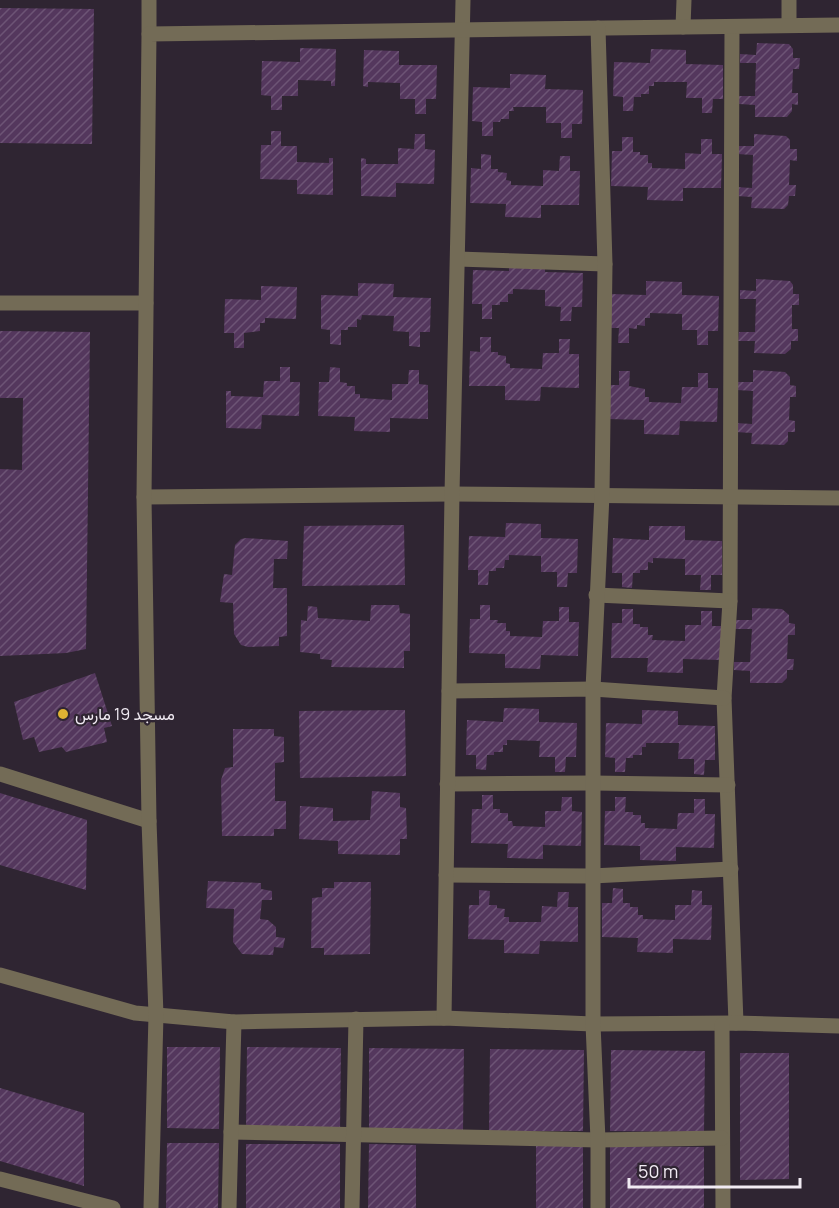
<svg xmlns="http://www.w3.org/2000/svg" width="839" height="1208" viewBox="0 0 839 1208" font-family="Manrope,Vazirmatn,sans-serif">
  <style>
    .building { fill: url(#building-hatch) }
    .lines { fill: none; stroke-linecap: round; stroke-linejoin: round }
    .street { stroke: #736b56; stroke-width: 15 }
    .poi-dot { fill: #ddb233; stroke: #2f2532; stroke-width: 2 }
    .labels { text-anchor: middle; stroke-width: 4.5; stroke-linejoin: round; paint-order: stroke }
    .poi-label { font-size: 16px; fill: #f1ebf3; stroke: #2f2532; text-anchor: start }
  </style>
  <defs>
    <pattern id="building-hatch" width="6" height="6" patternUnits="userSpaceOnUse" patternTransform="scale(1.5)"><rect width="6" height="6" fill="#54375d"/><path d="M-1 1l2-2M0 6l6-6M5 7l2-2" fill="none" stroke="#6d5475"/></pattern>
  </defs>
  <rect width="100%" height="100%" fill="#2f2532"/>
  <g class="building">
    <polygon points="0,8 94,9 92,144 0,143"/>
    <polygon points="757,43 789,44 793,49 793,58 800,58 799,69 793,69 792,93 798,93 798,105 792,104 792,111 787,117 755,117 755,105 739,104 739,96 755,96 756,63 740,63 740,54 756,55"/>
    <polygon points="300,48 336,49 335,86 331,86 331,81 298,80 298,96 282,96 282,110 271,110 271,96 261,95 262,61 300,62"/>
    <polygon points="651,49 686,50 686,64 723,65 723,99 713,99 712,113 702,113 702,98 686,98 687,82 654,82 654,86 649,86 649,94 641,94 641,97 634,97 633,111 623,111 623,97 613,96 614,62 650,63"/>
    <polygon points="364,50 399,51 399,65 437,65 436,99 426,99 426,114 415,114 415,99 400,99 400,83 368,82 368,87 363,86"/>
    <polygon points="510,74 546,75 545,89 583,90 582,124 572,124 572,138 561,138 561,123 546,123 546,107 513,107 514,111 509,111 509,119 501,119 500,122 493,122 493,136 482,136 482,122 472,121 473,87 510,88"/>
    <polygon points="271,131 281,131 281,146 297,146 297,162 329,163 329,158 333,158 333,195 297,194 297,180 260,179 261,145 271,145"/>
    <polygon points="415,134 425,134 425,149 435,150 434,184 396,183 396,197 361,196 361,158 366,159 366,164 398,164 398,148 414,149"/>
    <polygon points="754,134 786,136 790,140 790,149 797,149 797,161 790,160 789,185 796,185 795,196 789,196 788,205 784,209 751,208 752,197 736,196 736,187 752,188 753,155 737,154 737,146 754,146"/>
    <polygon points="622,137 633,137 633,152 640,152 640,155 648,155 648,163 652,163 652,168 685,169 685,153 701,154 701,139 712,139 712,154 722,154 721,188 683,188 683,201 647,200 648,187 611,186 612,151 622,151"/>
    <polygon points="481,154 491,155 491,169 498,169 498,172 507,173 506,180 511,181 511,185 543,186 543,170 559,171 560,156 570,156 570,171 580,171 579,205 541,205 541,218 505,217 506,204 470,203 471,168 481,169"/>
    <polygon points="509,257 545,258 545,272 583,273 582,307 572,307 571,321 560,321 561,307 545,306 545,290 513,289 513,294 508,294 508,302 500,302 500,305 492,305 492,319 482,319 482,304 472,304 473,270 509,271"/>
    <polygon points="756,279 790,281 793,285 793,294 799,294 799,305 792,305 792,329 798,329 798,341 791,341 791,349 785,354 754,353 755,341 738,341 739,332 755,332 756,299 740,299 740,290 756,291"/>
    <polygon points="646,281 682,282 682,295 719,296 718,331 708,331 708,345 697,345 697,330 682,330 682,314 650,313 650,318 645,318 645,326 637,325 637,329 629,328 629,343 618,343 619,328 609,328 609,294 646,295"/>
    <polygon points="358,283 394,284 393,297 431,298 430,332 420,332 420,347 409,346 409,332 393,331 394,316 362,315 361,320 357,319 357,327 348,327 348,330 341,330 341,345 330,344 330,330 321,329 321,295 358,296"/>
    <polygon points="261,286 297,287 296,319 265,318 265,323 260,323 260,331 244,333 244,348 234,348 234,333 224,333 225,299 261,300"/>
    <polygon points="0,331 90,332 86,649 66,653 0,656 0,469 22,470 23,398 0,398"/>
    <polygon points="480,337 491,337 491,352 498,352 498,355 506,356 506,363 510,364 510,368 542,369 543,353 559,353 559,339 570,339 569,354 579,354 579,388 541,387 540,401 505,400 505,386 469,386 470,351 480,352"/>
    <polygon points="280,367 290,367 290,382 300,382 299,416 262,415 261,429 226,428 226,391 231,391 231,396 263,397 264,381 280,381"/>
    <polygon points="330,367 340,368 340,382 347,383 347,386 355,386 355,394 360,394 360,398 392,400 392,384 408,384 409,370 419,370 419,384 428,385 428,419 390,418 390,432 354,431 355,417 318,416 319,382 329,382"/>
    <polygon points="753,370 785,372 790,377 790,385 796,386 796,397 790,397 789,420 795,421 795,432 788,432 788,441 784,445 751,444 752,433 735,432 736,423 752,424 753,391 737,390 737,382 753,382"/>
    <polygon points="619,371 630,371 629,386 645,389 645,397 649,397 649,402 681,403 682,387 698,387 698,373 708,373 708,388 718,388 717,422 680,421 679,435 644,434 644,420 608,419 609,385 619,385"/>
    <polygon points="506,523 541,524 541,538 578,539 577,573 568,573 567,587 557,587 557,572 541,572 541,556 509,555 509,560 505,560 504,568 496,568 496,571 489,571 488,585 478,585 478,570 468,570 469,536 505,537"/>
    <polygon points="404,525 405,585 302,586 304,526"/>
    <polygon points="649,526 685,526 685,540 722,541 722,575 711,575 711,590 700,590 701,575 685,575 685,559 653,558 653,563 648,562 648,570 640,570 640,573 633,573 632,588 622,587 622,573 612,573 613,538 649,540"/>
    <polygon points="246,538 288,541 287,559 274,559 273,588 287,588 287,636 279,637 279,646 248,647 241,645 234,634 233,603 220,602 224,574 232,575 235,545 241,539"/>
    <polygon points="371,605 399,605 400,613 410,614 410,651 404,651 404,668 331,667 332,660 320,659 320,654 300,652 301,620 307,621 308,606 317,607 318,618 370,621"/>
    <polygon points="480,605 490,605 490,620 498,620 497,623 506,623 506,631 510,631 510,636 542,637 543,621 559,621 559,607 569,607 569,622 579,622 578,656 541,655 540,669 505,668 505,654 469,653 470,619 480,619"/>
    <polygon points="752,608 782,609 789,615 789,623 795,624 795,635 788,635 787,659 794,659 793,670 787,670 787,678 782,683 750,683 750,671 734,670 734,662 750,662 752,629 735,629 736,620 752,620"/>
    <polygon points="622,609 633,609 633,624 640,624 640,627 648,627 648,635 653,635 652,640 685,641 685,625 701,625 701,611 712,611 712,626 722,626 721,660 683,659 683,673 647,672 648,658 611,658 612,623 622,623"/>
    <polygon points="95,673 112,726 104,728 107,742 66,752 62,747 39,752 34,737 23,740 14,702"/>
    <polygon points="504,708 539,709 539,722 577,723 576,757 566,757 565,772 555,772 555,757 539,757 540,741 507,740 507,745 503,745 503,752 494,752 494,755 487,755 486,770 476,769 476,755 466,755 467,720 503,722"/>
    <polygon points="405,710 406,776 300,778 299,711"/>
    <polygon points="642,710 678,711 678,725 715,726 715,760 705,760 704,775 694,774 694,759 678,759 679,743 646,743 646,747 642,747 642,755 633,755 633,758 626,758 625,772 615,772 615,758 605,757 606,723 642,724"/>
    <polygon points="233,729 274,729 274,736 284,737 284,762 275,763 275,801 286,801 286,829 274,829 274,836 222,836 221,780 225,768 233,767"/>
    <polygon points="372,791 400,793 400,807 406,808 407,839 400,839 400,855 338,854 338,841 299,839 300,806 333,808 333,821 370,820"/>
    <polygon points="0,793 87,820 86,890 0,865"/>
    <polygon points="482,795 493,795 493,809 500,809 500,813 508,813 508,821 512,821 513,826 545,827 545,811 561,811 562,797 572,797 572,811 582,812 581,846 543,845 543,859 507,858 508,844 471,843 472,809 482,809"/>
    <polygon points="615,797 626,797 625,812 633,812 633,815 641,815 641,823 645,823 645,828 677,829 678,813 694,813 694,799 705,799 705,814 715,814 714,848 676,847 676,861 640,860 640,846 604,845 605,811 615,811"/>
    <polygon points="208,881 261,883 261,889 272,891 272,900 262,900 260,919 268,920 276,927 276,937 285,938 283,948 274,947 273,955 242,954 233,942 234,909 206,908"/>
    <polygon points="334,882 371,882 370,954 324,955 324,948 311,948 312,898 322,897 322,888 334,888"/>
    <polygon points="613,888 623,889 623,903 630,903 630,907 638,907 638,915 643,915 643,919 675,920 675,905 691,905 692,890 702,891 702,905 712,905 711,940 673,939 673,953 637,952 638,938 602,937 602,903 612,903"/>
    <polygon points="479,890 490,891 489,905 497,905 497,908 505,909 504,917 509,917 509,922 541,922 542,906 557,907 558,892 569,892 568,907 578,907 578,942 540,941 539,954 504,953 504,940 468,939 469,905 479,905"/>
    <polygon points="167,1047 220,1047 219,1129 167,1128"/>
    <polygon points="247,1047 341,1048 340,1130 246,1129"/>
    <polygon points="369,1048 464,1049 463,1131 369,1130"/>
    <polygon points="490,1049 584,1050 583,1131 489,1131"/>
    <polygon points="611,1050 705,1051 704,1132 610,1131"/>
    <polygon points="740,1053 789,1053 789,1179 740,1180"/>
    <polygon points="0,1088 84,1113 84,1186 0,1161"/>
    <polygon points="167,1143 219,1143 218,1208 166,1208"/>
    <rect x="246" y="1144" width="94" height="64"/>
    <polygon points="369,1144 416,1145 416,1208 368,1208"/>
    <rect x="536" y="1146" width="47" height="62"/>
    <polygon points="610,1146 704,1147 704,1208 610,1208"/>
  </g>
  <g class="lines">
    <g class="street">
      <polyline points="789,25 789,0"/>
      <polyline points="683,27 684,0"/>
      <polyline points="732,27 730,601 724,698 736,1023"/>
      <polyline points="149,34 149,0"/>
      <polyline points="458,259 605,264"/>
      <polyline points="0,303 146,303"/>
      <polyline points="144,497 452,494 839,498"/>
      <polyline points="596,595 730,601"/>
      <polyline points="449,691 593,689 724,698"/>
      <polyline points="0,774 149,821"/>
      <polyline points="447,784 593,783 728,785"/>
      <polyline points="446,875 592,876 731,869"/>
      <polyline points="0,975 135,1013 234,1022 444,1018 593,1024 736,1023 839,1026"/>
      <polyline points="444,1018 452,494 463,0"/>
      <polyline points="722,1025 723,1208"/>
      <polyline points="231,1132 598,1140 722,1138"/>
      <polyline points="0,1179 113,1208"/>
      <path d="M151 1208 156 1015 149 821 144 497 149 34C379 29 609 26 839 25"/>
      <polyline points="229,1208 234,1022"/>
      <polyline points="352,1208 356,1019"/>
      <polyline points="598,1208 598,1140 593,1024 593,689 602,495 605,264 598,28"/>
    </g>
  </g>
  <circle class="poi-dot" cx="63" cy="714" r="6"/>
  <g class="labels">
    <g class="poi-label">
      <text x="75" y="720">مسجد 19 مارس</text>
    </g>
  </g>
  <path d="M629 1178v9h171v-9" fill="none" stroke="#f1ebf3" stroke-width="3"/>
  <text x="638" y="1178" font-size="18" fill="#f1ebf3" stroke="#2f2532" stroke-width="4.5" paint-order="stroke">50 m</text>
</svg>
